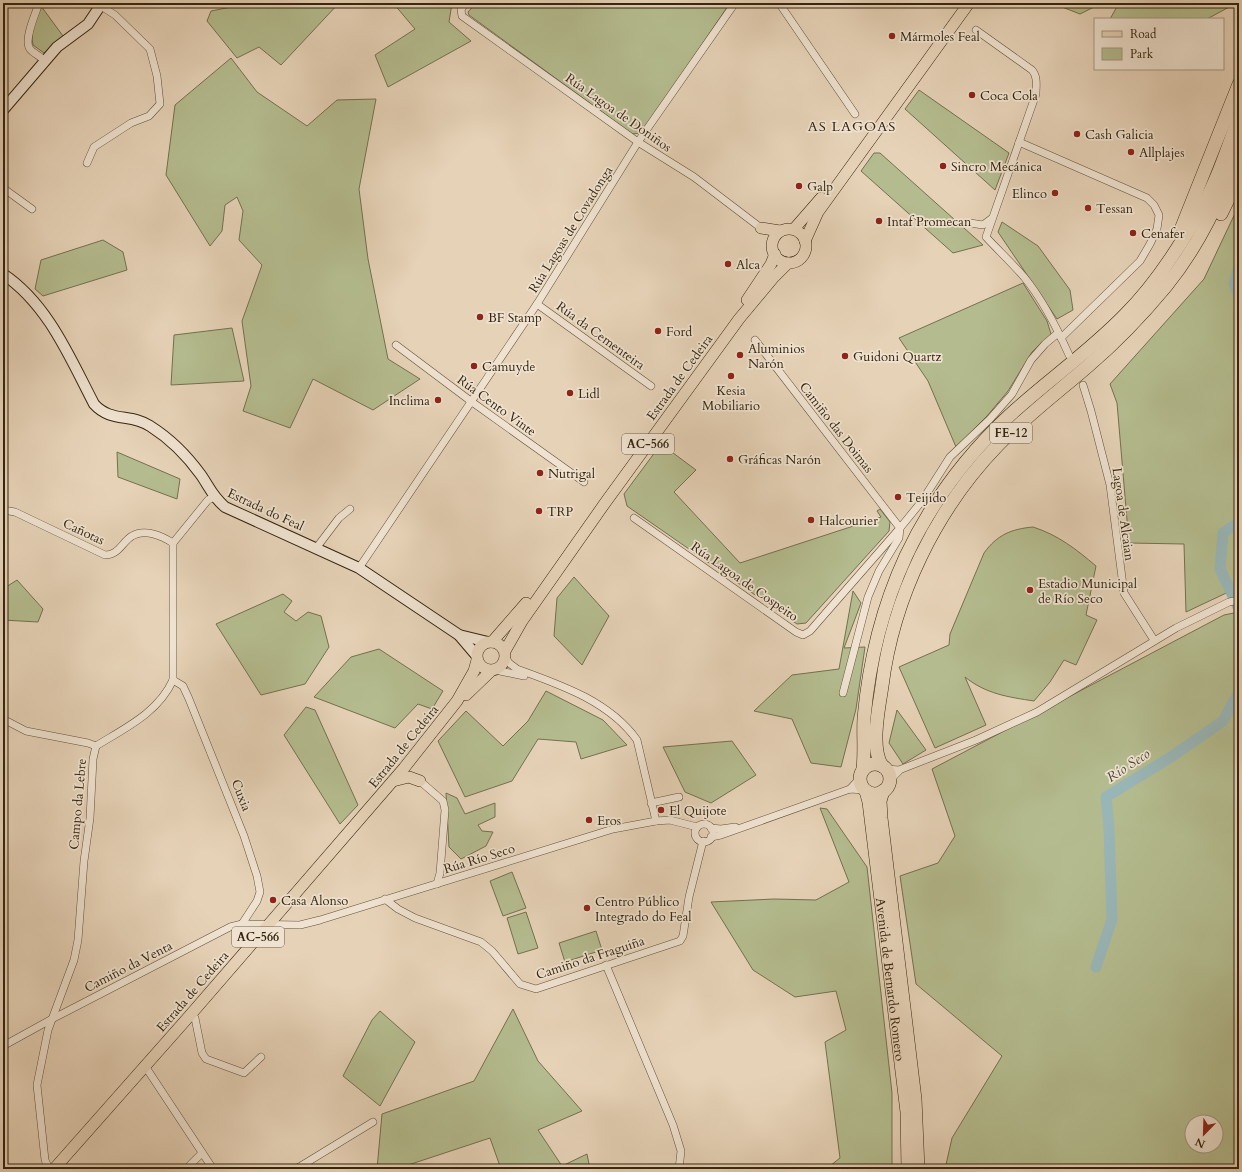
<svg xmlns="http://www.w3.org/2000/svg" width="1242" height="1172" viewBox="0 0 1242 1172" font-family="Cardo,serif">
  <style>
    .green { fill: #b4bc8f; stroke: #74704f; fill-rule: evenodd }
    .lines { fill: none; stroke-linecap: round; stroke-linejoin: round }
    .river { stroke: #99b6b7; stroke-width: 11 }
    .street-casing { stroke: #615039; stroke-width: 8 }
    .secondary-casing { stroke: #35250f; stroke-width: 12 }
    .primary-casing { stroke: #35250f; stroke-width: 12 }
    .highway-casing { stroke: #35250f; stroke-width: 14 }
    .street { stroke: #efe2d0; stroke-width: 7 }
    .secondary { stroke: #efe2d0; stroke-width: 10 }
    .primary { stroke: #e6d2b7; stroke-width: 11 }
    .highway { stroke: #e6d2b7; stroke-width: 13 }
    .poi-dot { fill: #8f2418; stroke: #efe2d0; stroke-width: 1.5 }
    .labels { text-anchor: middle; stroke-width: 3.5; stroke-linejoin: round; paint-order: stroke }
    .shield { fill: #efe2d0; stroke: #6d5e49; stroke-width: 1 }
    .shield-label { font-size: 12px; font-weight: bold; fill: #35250f }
    .poi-label { font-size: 13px; fill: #35250f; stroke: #efe2d0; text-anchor: start }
    .street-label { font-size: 13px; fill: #35250f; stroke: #efe2d0 }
    .neighbourhood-label { font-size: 14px; letter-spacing: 1px; fill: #35250f; stroke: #efe2d0 }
    .water-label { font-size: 14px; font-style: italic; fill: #4e4939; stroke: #efe2d0 }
  </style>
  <rect width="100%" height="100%" fill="#e6d2b7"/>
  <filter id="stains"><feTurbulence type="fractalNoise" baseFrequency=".005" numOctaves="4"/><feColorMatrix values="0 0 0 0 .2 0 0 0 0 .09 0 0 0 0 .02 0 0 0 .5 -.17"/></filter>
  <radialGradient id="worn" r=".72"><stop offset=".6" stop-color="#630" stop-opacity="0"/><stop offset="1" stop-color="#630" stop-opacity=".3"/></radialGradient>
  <g class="green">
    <polygon points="251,3 339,3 281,65 259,47 237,58 207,21 211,11"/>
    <polygon points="393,3 452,3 449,22 471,41 388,87 375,55 415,29"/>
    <polygon points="476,3 730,3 643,131 640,133 632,134 469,15 468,12"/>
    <polygon points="1052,3 1090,3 1094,7 1080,14"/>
    <polygon points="1119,3 1226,3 1231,6 1207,19 1110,19"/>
    <path d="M41 6 63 36 44 53 33 45C30 31 36 19 41 6Z"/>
    <polygon points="231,58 257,92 307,126 337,100 376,99 359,189 368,259 388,359 420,379 373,410 313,379 290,428 243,411 251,386 242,321 262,265 239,240 243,211 237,197 225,205 222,231 210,246 166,175 175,105"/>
    <polygon points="919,90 1009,153 995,190 905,109"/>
    <polygon points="874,153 880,153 983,245 953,253 861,171"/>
    <polygon points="1239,205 1239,587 1186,612 1184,544 1129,543 1117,403 1110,384 1204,279"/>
    <polygon points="1002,222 1038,246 1070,290 1073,310 1057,319 998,232"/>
    <polygon points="103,240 123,252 127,270 43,296 35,289 41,260"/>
    <polygon points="1023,283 1047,321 1051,334 1032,352 1008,391 987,416 956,447 928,381 899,338"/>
    <polygon points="232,328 244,381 171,385 174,335"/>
    <polygon points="661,444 696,470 674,492 740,563 881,517 877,511 880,509 890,522 889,531 806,623 797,624 627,506 624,494"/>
    <polygon points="117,452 180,479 177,499 118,477"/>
    <path d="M1033 527C1058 535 1076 549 1096 566L1086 615 1097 620 1076 665 1064 660 1050 682 1034 701C1008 697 986 694 965 677L986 725 935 748 899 667 949 645 950 634 984 553C997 535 1011 529 1033 527Z"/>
    <polygon points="574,577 609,616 582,665 554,636 557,598"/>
    <polygon points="17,580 43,609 38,622 3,620 3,589"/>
    <polygon points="853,591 861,603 844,648 865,647 856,709 841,767 811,763 792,719 754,711 792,675 839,669"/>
    <polygon points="283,594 292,601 284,612 296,621 308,612 321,616 329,647 305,684 261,695 216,624"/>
    <path d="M1239 612V1169H945L952 1138 1002 1056 916 984 900 876 938 863 955 836 932 769 1224 615ZM1192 1122H1216V1146H1192Z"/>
    <polygon points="379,649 443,691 432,709 418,704 395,728 314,697 351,657"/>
    <polygon points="546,691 603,720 627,745 581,759 576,742 538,739 512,781 465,797 438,741 466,711 503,746 528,721"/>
    <polygon points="306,707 315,710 358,805 340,824 284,735"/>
    <polygon points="897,710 926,750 903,764 889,743"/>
    <polygon points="732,741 756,775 711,803 685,792 663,747"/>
    <polygon points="446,793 457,798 465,814 495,803 495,817 478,825 482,831 493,832 486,846 461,859 449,847"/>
    <polygon points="820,808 827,809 867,867 892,1093 892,1169 826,1169 840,1158 825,1042 846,1030 836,991 795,997 753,970 711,902 774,899 816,900 849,882"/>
    <polygon points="512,872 526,908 503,916 490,881"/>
    <polygon points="526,912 538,948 518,954 507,918"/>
    <polygon points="596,931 602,950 565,962 559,943"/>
    <polygon points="513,1009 538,1061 582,1111 538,1130 562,1166 587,1154 590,1169 501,1169 490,1138 396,1169 377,1169 382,1114 474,1081"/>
    <polygon points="380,1011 415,1042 380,1106 343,1076 372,1020"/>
  </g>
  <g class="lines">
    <g class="river">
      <polyline points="1239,267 1234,284 1239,296"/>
      <polyline points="1239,522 1223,533 1220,569 1239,609"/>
      <polyline points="1096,967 1112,919 1109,828 1106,797 1174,755 1223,721 1239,692"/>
    </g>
    <g class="street-casing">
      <g id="street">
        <path d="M39 3C36 13 23 40 30 49 33 53 40 56 45 61"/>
        <polyline points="465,3 461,10 462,16 638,142 694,177 761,228"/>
        <polyline points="779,3 855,114"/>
        <path d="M976 30 1032 70C1038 77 1036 86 1036 94L986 237C998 250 1012 263 1024 277 1043 300 1057 328 1069 355"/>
        <polyline points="1019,142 1147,198 1154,205 1159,215 1157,229 1150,244 1140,261 1061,338"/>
        <polyline points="87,163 94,147 131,123 149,116 160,104 157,76 150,49 115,15 101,6"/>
        <polyline points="3,188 32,209"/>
        <polyline points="970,223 983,225 991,219"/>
        <polyline points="537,304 651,386"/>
        <polyline points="396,345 472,402 584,482"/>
        <polyline points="1083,385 1091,411 1110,485 1124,593 1154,640"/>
        <path d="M3 510 15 512 105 555C119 555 122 542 132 536 144 528 162 536 173 543"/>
        <polyline points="634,518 796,632 803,635 810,631 900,528 755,340"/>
        <polyline points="317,547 339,518 350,509"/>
        <polyline points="359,568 537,304 638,142 735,3"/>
        <path d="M505 656 509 663 517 669C561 685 609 701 637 740L656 821"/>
        <polyline points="495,670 524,676"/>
        <polyline points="173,680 183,686 189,699 244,836 257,876 260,892 257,901 242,924"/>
        <polyline points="843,693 868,597 879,571 899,538 900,528 922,501 950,457 990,419 1012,394 1031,360 1045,344 1058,333"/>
        <polyline points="3,719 26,731 88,743 96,746"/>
        <polyline points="886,769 899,770 976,740 1037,712 1176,628 1229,602 1239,600"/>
        <polyline points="420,781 443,801 445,810 440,873 437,884"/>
        <polyline points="889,781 899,771"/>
        <polyline points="850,789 860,778"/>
        <polyline points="651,803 679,797"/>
        <circle cx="704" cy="833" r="9"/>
        <polyline points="711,828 721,829 735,827"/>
        <polyline points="711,837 721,835 850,789 864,790"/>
        <polyline points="385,899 398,909 415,918 481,942 492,951 520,984 536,989 680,941 683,936 689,897 703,841"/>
        <polyline points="606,965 673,1125 681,1151 679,1169"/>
        <polyline points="192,1013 195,1018 202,1053 206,1059 244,1073 261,1057"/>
        <polyline points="3,1046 52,1019 230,927 242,924 300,925 320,920 613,829 656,821 670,820 697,827"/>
        <polyline points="145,1066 213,1169"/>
        <path d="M49 1169 45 1160 37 1085 48 1030 74 960 78 940 84 861 90 818 93 759 96 746C125 728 158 713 173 680V543L208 500 214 497"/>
        <polyline points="186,1169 202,1153"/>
        <polyline points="296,1169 373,1122"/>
      </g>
    </g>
    <g class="secondary-casing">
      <g id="secondary">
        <polyline points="3,110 57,47 88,24 102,3"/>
        <path d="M3 274C48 304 70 358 94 404 111 423 131 413 150 426 169 438 188 457 201 475 210 488 212 496 225 507L359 568 459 635 476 655"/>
        <polyline points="459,635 488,642"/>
      </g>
    </g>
    <g class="primary-casing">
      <g id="primary">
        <polyline points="761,228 780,231"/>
        <polyline points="794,229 821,198"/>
        <circle cx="789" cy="246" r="17"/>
        <polyline points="805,241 818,212 969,3"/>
        <polyline points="747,300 771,264 775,254"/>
        <circle cx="491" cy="656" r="14"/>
        <polyline points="492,642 526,603"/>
        <polyline points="505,651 522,621 605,503 739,319 774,277 788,263"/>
        <polyline points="466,695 491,671"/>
        <polyline points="393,781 409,777 420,781"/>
        <polyline points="54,1169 192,1013 404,768 457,701 474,671 477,660"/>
      </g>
    </g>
    <g class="highway-casing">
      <g id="highway">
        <polyline points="1221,214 1239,177"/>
        <polyline points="1182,227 1239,84"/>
        <circle cx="875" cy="779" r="15"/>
        <path d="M882 766C870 747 879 707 882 686 893 597 936 509 998 445 1026 416 1058 392 1088 366 1116 342 1142 315 1166 286 1200 244 1220 200 1239 149"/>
        <path d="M863 769C865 752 863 735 864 718 869 662 882 608 906 556 931 503 967 455 1010 415 1047 381 1089 352 1125 315 1155 285 1181 245 1202 207 1218 179 1228 147 1239 117"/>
        <path id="s1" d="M866 791 869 802 907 1112 908 1169"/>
        <polyline points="883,791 880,801 881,818 915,1099 918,1169"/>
      </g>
    </g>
    <use href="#street" class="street"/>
    <use href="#secondary" class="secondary"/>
    <use href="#primary" class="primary"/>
    <use href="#highway" class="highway"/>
  </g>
  <g class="poi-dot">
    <circle cx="892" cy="36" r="4"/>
    <circle cx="972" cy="95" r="4"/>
    <circle cx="1077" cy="134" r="4"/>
    <circle cx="1131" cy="152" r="4"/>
    <circle cx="943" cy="166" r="4"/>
    <circle cx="799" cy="186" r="4"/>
    <circle cx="1055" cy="193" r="4"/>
    <circle cx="1088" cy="208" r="4"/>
    <circle cx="879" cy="221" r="4"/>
    <circle cx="1133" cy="233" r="4"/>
    <circle cx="728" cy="264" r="4"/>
    <circle cx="480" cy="317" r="4"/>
    <circle cx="658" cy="331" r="4"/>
    <circle cx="740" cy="355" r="4"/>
    <circle cx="845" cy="356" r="4"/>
    <circle cx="474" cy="366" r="4"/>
    <circle cx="731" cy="376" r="4"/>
    <circle cx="570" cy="393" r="4"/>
    <circle cx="438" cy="400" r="4"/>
    <circle cx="730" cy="459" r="4"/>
    <circle cx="540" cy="473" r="4"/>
    <circle cx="898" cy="497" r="4"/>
    <circle cx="539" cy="511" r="4"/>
    <circle cx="811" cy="520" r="4"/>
    <circle cx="1030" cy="590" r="4"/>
    <circle cx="661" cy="810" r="4"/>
    <circle cx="589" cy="820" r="4"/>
    <circle cx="273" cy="900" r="4"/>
    <circle cx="587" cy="908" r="4"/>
  </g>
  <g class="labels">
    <g class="shield">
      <rect x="990" y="423" width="42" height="20" rx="3"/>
      <rect x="622" y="434" width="52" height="20" rx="3"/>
      <rect x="232" y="927" width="52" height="20" rx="3"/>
    </g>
    <g class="shield-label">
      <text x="1011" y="437">FE-12</text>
      <text x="648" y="448">AC-566</text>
      <text x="258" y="941">AC-566</text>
    </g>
    <g class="poi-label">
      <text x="900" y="41">Mármoles Feal</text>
      <text x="980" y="100">Coca Cola</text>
      <text x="1085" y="139">Cash Galicia</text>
      <text x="1139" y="157">Allplajes</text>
      <text x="951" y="171">Sincro Mecánica</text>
      <text x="807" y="191">Galp</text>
      <text x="1047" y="198" text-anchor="end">Elinco</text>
      <text x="1096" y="213">Tessan</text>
      <text x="887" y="226">Intaf Promecan</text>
      <text x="1141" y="238">Cenafer</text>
      <text x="736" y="269">Alca</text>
      <text x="488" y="322">BF Stamp</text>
      <text x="666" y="336">Ford</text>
      <text x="748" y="353">Aluminios<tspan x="748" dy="15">Narón</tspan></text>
      <text x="853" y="361">Guidoni Quartz</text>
      <text x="482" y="371">Camuyde</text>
      <text x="731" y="395" text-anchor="middle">Kesia<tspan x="731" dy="15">Mobiliario</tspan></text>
      <text x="578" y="398">Lidl</text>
      <text x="430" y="405" text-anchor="end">Inclima</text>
      <text x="738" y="464">Gráficas Narón</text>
      <text x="548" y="478">Nutrigal</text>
      <text x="906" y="502">Teijido</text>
      <text x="547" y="516">TRP</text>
      <text x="819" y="525">Halcourier</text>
      <text x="1038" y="588">Estadio Municipal<tspan x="1038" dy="15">de Río Seco</tspan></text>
      <text x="669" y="815">El Quijote</text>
      <text x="597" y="825">Eros</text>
      <text x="281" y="905">Casa Alonso</text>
      <text x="595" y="906">Centro Público<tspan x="595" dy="15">Integrado do Feal</tspan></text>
    </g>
    <g class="street-label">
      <text transform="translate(619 112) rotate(35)" y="5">Rúa Lagoa de Doniños</text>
      <text transform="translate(570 229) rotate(-58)" y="5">Rúa Lagoas de Covadonga</text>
      <text transform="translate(601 335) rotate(36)" y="5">Rúa da Cementeira</text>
      <text transform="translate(679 377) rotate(-54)" y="5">Estrada de Cedeira</text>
      <text transform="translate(497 405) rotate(36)" y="5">Rúa Cento Vinte</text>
      <text transform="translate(837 427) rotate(52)" y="5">Camiño das Doimas</text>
      <text transform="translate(266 509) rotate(25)" y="5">Estrada do Feal</text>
      <text transform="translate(1124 514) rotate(82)" y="5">Lagoa de Alcaian</text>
      <text transform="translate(84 531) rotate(25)" y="5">Cañotas</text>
      <text transform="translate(745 581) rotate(35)" y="5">Rúa Lagoa de Cospeito</text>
      <text transform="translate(403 746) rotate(-51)" y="5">Estrada de Cedeira</text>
      <text transform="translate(242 795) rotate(69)" y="5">Cuxia</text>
      <text transform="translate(77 804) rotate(-85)" y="5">Campo da Lebre</text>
      <text transform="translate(479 858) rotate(-17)" y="5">Rúa Río Seco</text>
      <text transform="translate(590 957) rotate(-18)" y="5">Camiño da Fraguiña</text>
      <text transform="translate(128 966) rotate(-27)" y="5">Camiño da Venta</text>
      <text dy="5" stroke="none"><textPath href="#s1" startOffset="190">Avenida de Bernardo Romero</textPath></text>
      <text transform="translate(192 991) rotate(-49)" y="5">Estrada de Cedeira</text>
    </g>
    <g class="neighbourhood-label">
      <text x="852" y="131">AS LAGOAS</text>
    </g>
    <g class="water-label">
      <text transform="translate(1128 765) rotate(-33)" y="5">Río Seco</text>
    </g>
  </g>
  <rect width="1242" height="1172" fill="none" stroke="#e6d2b7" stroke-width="16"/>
  <rect x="4" y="4" width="1234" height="1164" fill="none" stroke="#35250f" stroke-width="2"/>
  <rect x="8" y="8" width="1226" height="1156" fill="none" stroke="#35250f"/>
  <rect x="1094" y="18" width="130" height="52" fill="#efe2d0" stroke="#a59683"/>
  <rect x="1102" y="31" width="20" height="6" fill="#e6d2b7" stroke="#a59683"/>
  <text x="1130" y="38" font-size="12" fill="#35250f">Road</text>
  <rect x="1102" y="48" width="20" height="12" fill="#b4bc8f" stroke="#a59683"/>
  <text x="1130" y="58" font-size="12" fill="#35250f">Park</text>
  <g transform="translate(1204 1134) rotate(203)"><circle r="19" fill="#efe2d0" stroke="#a59683"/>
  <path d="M0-3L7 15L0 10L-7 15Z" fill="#8f2418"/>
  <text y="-6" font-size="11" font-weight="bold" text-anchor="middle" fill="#35250f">N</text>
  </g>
  <rect width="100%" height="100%" filter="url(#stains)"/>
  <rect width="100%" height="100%" fill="url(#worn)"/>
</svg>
